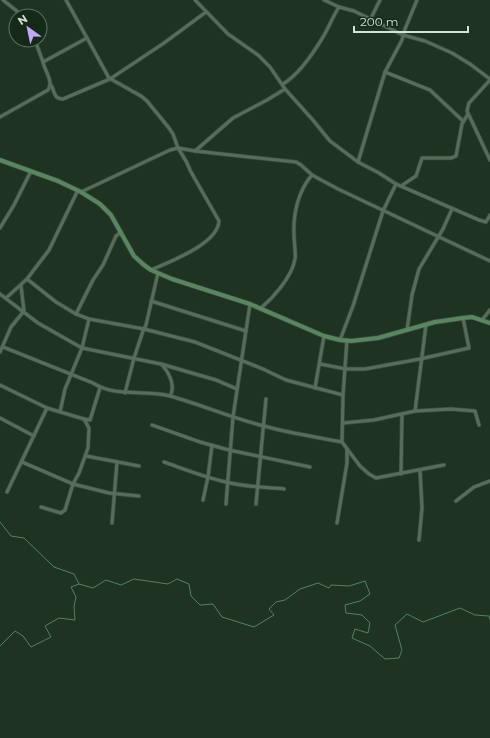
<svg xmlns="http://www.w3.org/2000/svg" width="490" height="738" viewBox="0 0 490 738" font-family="Montserrat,sans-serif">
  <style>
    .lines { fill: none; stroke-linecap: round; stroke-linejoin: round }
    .stream { stroke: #53835e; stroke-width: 1 }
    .street-casing { stroke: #3c4e3f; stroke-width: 4.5 }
    .secondary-casing { stroke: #3c4e3f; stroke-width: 5.5 }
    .street { stroke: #566e59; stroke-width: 3 }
    .secondary { stroke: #5a8561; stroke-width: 4 }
  </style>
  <rect width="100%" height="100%" fill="#1e3321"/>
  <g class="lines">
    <g class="stream">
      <polyline points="0,522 11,536 24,538 54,567 74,574 79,584"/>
      <polyline points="0,646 15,631 23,636 31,647 51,637 45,626 59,618 75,620 74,606 76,597 71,587 79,584 93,588 106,580 121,585 134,579 168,584 177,579 189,584 191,596 200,605 213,604 222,617 254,627 274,615 269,609 276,602 285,600 300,589 318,583 329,588 331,585 349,586 365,581 370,594 360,601 345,605 346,613 362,615 370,623 368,633 355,629 352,638 370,646 385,659 399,658 402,650 395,625 407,614 423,622 460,608 475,615 489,616 490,620"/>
    </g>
    <g class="street-casing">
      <g id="street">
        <polyline points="3,0 23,16"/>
        <polyline points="195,0 228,34 258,55 270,67 285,89 312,119 330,141 358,162 379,173 396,184 479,220 486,222 490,215"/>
        <polyline points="324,0 339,7"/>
        <polyline points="371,18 380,0"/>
        <path d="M87 38 109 78 141 96 147 101 169 128 173 134 178 148 186 161 191 172 219 221C218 244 169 262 151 270"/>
        <polyline points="35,40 43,62"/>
        <polyline points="385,72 430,90 463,121"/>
        <polyline points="490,80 469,103 467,111 490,160"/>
        <path d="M283 84C298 75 314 52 323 37 329 27 333 16 339 7L354 11 403 35 425 41 452 53 470 64 490 79"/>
        <path d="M51 85C55 91 53 99 63 99L110 79 164 43 206 12"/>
        <path d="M0 117 48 90C54 81 45 72 43 62L87 38 66 0"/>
        <polyline points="195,151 296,162 301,165 312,175 338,189 490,261"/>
        <polyline points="358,162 385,72 402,40 405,29 417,0"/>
        <polyline points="401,186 416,176 422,158 451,158 456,156 462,124 468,114"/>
        <polyline points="81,192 170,150 178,148 195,151 233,118 267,100 285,89"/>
        <polyline points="0,228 14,205 31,171"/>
        <polyline points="27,279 56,302 76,314 89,319 144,329 195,342 263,369 286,380 343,395"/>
        <path d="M0 294 38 323 82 348 161 364C169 372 176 386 170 396"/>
        <polyline points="6,298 27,279 49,250 78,190"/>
        <polyline points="151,301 246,331"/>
        <path d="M260 309C273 298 292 277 295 259 296 251 294 243 294 235 293 214 298 191 312 175"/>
        <polyline points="76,314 93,280 103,265 116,236 121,232"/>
        <polyline points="482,320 490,310"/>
        <polyline points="407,330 412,295 419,269 443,229 452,209"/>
        <polyline points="340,340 353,306 383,211 396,184"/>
        <polyline points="347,340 343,395 342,442 360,466 369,474 376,478 444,465"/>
        <path d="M3 347 93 383C116 398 144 389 170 396 202 405 232 418 264 426 289 433 316 437 342 442"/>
        <polyline points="0,352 11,327 24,311 21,286"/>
        <polyline points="161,364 216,380 237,389"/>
        <polyline points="320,364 346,369 365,369 420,359 469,348 463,318"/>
        <polyline points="0,385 47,408 84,419"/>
        <polyline points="315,388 324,336"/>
        <polyline points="125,393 134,358 143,331 146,325 158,273"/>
        <polyline points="415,411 426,325"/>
        <polyline points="60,412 65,389 82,348 89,319"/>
        <polyline points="0,418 34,436"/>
        <polyline points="343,423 374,420 415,411 451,409 475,411 479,425"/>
        <polyline points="152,425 200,442 229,450 310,467"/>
        <polyline points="86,456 139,466"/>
        <polyline points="22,462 73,484 109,493 139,496"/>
        <path d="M164 462C184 469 204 477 226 482 244 487 265 487 284 489"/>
        <polyline points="401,474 402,414"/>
        <polyline points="7,492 47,408"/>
        <polyline points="203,500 208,477 212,445"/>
        <polyline points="456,501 474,487 490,481"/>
        <polyline points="226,504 233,417 250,304"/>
        <polyline points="256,504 266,399"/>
        <polyline points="41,507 61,513 65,510 73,484 79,473 88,448 89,428 84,419 90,420 100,388"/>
        <polyline points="112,523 117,462"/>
        <polyline points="337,523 347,463 347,449"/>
        <polyline points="419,540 422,508 420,470"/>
      </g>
    </g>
    <g class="secondary-casing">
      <polyline id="secondary" points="0,160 58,181 81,192 100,204 111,215 134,256 144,265 151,270 172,279 250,304 324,336 340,340 351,341 378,338 435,322 463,318 472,317 490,323"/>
    </g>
    <use href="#street" class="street"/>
    <use href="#secondary" class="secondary"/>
  </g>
  <g transform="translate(28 28) rotate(327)"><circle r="19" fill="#142918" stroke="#617364"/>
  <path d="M0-3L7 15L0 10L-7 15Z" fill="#c0a8f4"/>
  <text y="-6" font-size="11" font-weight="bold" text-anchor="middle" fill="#d4e1d5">N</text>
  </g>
  <path d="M354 26v6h114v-6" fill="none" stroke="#d4e1d5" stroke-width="2"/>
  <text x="360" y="26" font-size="12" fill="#d4e1d5" stroke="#142918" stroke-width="3" paint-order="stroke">200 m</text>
</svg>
